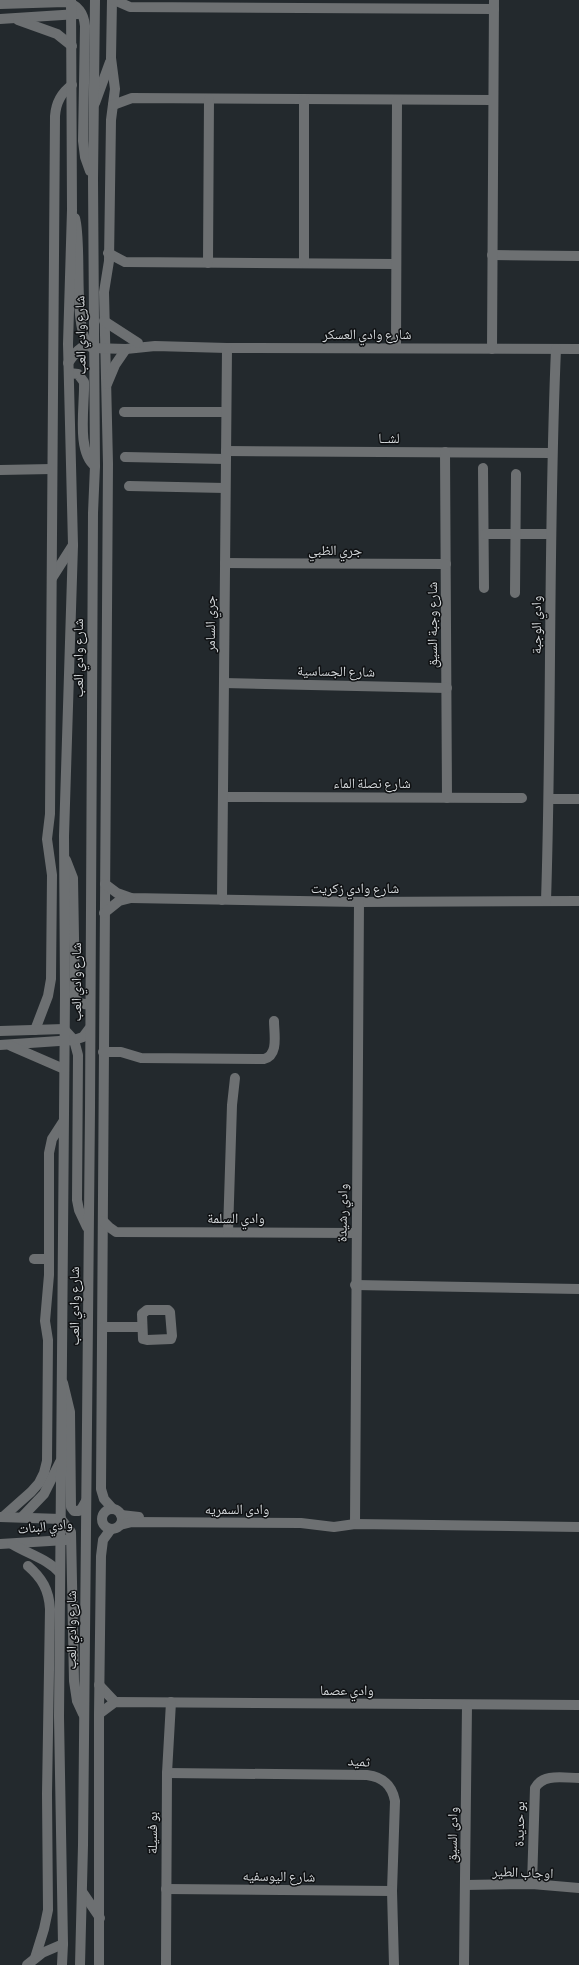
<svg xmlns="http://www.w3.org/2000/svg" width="579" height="1965" viewBox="0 0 579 1965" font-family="'Sofia Sans Condensed','Noto Naskh Arabic',sans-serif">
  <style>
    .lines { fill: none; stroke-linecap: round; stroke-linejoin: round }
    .minor { stroke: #6d7072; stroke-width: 10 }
    .labels { text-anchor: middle; stroke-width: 3; stroke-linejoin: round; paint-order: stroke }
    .street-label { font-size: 14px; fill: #d3d7da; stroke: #0f1113 }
  </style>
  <rect width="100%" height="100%" fill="#23292d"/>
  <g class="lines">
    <g class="minor">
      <polyline points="112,0 111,58 115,89 111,120 109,261 104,292 108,464 101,1489 104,1499 113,1509"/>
      <polyline points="114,0 130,7 494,9"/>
      <path d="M0 4 65 2C78 4 84 14 85 26L83 141 85 157 90 171"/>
      <polyline points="0,19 78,14"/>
      <polyline points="18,20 57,34 72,46"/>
      <polyline points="95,103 110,62"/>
      <polyline points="113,105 132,98 493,100"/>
      <path d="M75 218C83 246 71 336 92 348L126 349 155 346 227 348 579 349"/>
      <polyline points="108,253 125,262 396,264"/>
      <polyline points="492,255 579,256"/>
      <polyline points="208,263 209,99"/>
      <polyline points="304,263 304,99"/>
      <polyline points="104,321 138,343"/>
      <polyline points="396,348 397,100"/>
      <polyline points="492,349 494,0"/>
      <path d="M68 363C74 354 81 345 92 343"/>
      <path d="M69 373 78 374 84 382C85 404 76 452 95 466"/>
      <polyline points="107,384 115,365 126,349"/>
      <polyline points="124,412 226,412"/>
      <polyline points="226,451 551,453"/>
      <polyline points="445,452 447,798"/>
      <polyline points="125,457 226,459"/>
      <polyline points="483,468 484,588"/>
      <polyline points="0,470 52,469"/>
      <polyline points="129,486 225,488"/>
      <polyline points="485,534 550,534"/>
      <polyline points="225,563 446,564"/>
      <polyline points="52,578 73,545"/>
      <polyline points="515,593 516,474"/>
      <polyline points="224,683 447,688"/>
      <polyline points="223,797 522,798"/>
      <polyline points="549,799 579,799"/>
      <polyline points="66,860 73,878 75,997 79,1003 90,1005"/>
      <polyline points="105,884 117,893 131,898 359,902 579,901"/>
      <polyline points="222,900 227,348"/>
      <path d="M546 901C552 717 548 533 556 349"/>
      <polyline points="104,913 119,901 131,898"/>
      <polyline points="64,1029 74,1040 78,1055 77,1200 79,1210 87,1227"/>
      <path d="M35 1030 48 996 51 979 52 875 47 839 50 814 55 116C56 102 61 93 72 85"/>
      <polyline points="0,1031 64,1029"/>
      <polyline points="0,1045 74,1040 83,1037 89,1029"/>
      <polyline points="11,1046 64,1069"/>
      <path d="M103 1052H121L141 1058 264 1059C279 1055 274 1034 274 1021"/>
      <polyline points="103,1221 109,1227 116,1232 355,1233"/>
      <polyline points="228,1232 232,1105 235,1078"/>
      <polyline points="34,1259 49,1259"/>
      <polyline points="355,1285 579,1289"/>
      <polygon points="147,1310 168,1310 170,1312 172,1336 171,1339 147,1340 143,1339 142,1314"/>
      <polyline points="103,1327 142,1327"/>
      <polyline points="63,1383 70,1412 71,1507 74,1511 79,1511 82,1508 86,1501"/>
      <circle cx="112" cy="1519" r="10"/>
      <polyline points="121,1515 139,1517"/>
      <polyline points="4,1516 31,1492 39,1483 44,1473 47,1461 48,1340 45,1321 49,1275 49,1153 52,1139 63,1122"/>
      <polyline points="0,1517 61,1519"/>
      <polyline points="22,1517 44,1494 60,1462"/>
      <polyline points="61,1519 71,1532 74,1681 77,1701 83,1714"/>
      <polyline points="355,1524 359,902"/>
      <polyline points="120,1525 132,1522 301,1523 334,1527 355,1524 579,1527"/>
      <polyline points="0,1544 66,1540"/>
      <path d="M12 1544C28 1554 48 1559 60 1573"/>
      <path d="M28 1566C42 1578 49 1590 50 1609L47 1794 48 1910 44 1929 35 1958"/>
      <polyline points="99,1685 115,1702"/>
      <polyline points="99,1714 115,1702 579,1705"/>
      <path d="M167 1773 367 1775C383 1777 392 1785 395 1801L392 1891 394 1965"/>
      <path d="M532 1884 535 1788C543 1773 564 1778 579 1778"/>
      <polyline points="465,1885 532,1884 579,1888"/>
      <polyline points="166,1889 392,1891"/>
      <polyline points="83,1893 100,1918"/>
      <polyline points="27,1965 42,1953 63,1944"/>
      <polyline points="62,1965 63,1944 59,1717 65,994 64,836 73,545 68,344 72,210 71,0"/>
      <polyline points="80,1965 83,1845 90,1110 93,513 95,466 93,179 95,0"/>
      <polyline points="99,1965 99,1714 101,1556 103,1540 111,1529"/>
      <polyline points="166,1965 167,1773 171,1702"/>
      <polyline points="464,1965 467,1705"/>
    </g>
  </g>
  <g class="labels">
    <g class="street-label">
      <text x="367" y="339">شارع وادي العسكر</text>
      <text transform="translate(80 335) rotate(-91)" y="5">شارع وادي العب</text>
      <text x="389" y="443">لشــا</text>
      <text x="335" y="555">جري الظبي</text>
      <text transform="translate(210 624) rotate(-90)" y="5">جري السامر</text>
      <text transform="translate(432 625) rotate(-90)" y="5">شارع وجبة السيق</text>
      <text transform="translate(536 625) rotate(-90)" y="5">وادي الوجبة</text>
      <text transform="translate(78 658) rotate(-90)" y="5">شارع وادي العب</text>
      <text transform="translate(336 671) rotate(1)" y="5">شارع الجساسية</text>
      <text x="372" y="788">شارع نصلة الماء</text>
      <text x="355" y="893">شارع وادي زكريت</text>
      <text transform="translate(76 982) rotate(-90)" y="5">شارع وادي العب</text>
      <text transform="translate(342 1213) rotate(-89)" y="5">وادي رشيدة</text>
      <text x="236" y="1223">وادي السلمة</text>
      <text transform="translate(74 1306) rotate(-90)" y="5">شارع وادي العب</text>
      <text x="237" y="1514">وادى السمريه</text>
      <text transform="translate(45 1526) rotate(-6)" y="5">وادي البنات</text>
      <text transform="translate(71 1630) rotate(-90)" y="5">شارع وادي العب</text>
      <text x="347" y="1695">وادي عصما</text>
      <text transform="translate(359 1761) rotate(4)" y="5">ثميد</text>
      <text transform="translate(519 1824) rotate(-89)" y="5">بو حديدة</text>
      <text transform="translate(152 1833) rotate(-90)" y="5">بو فسيلة</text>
      <text transform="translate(452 1835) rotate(-89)" y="5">وادى السيق</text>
      <text transform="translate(523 1872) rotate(2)" y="5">اوجاب الطير</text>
      <text transform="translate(279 1876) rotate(1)" y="5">شارع اليوسفيه</text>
    </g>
  </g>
</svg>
